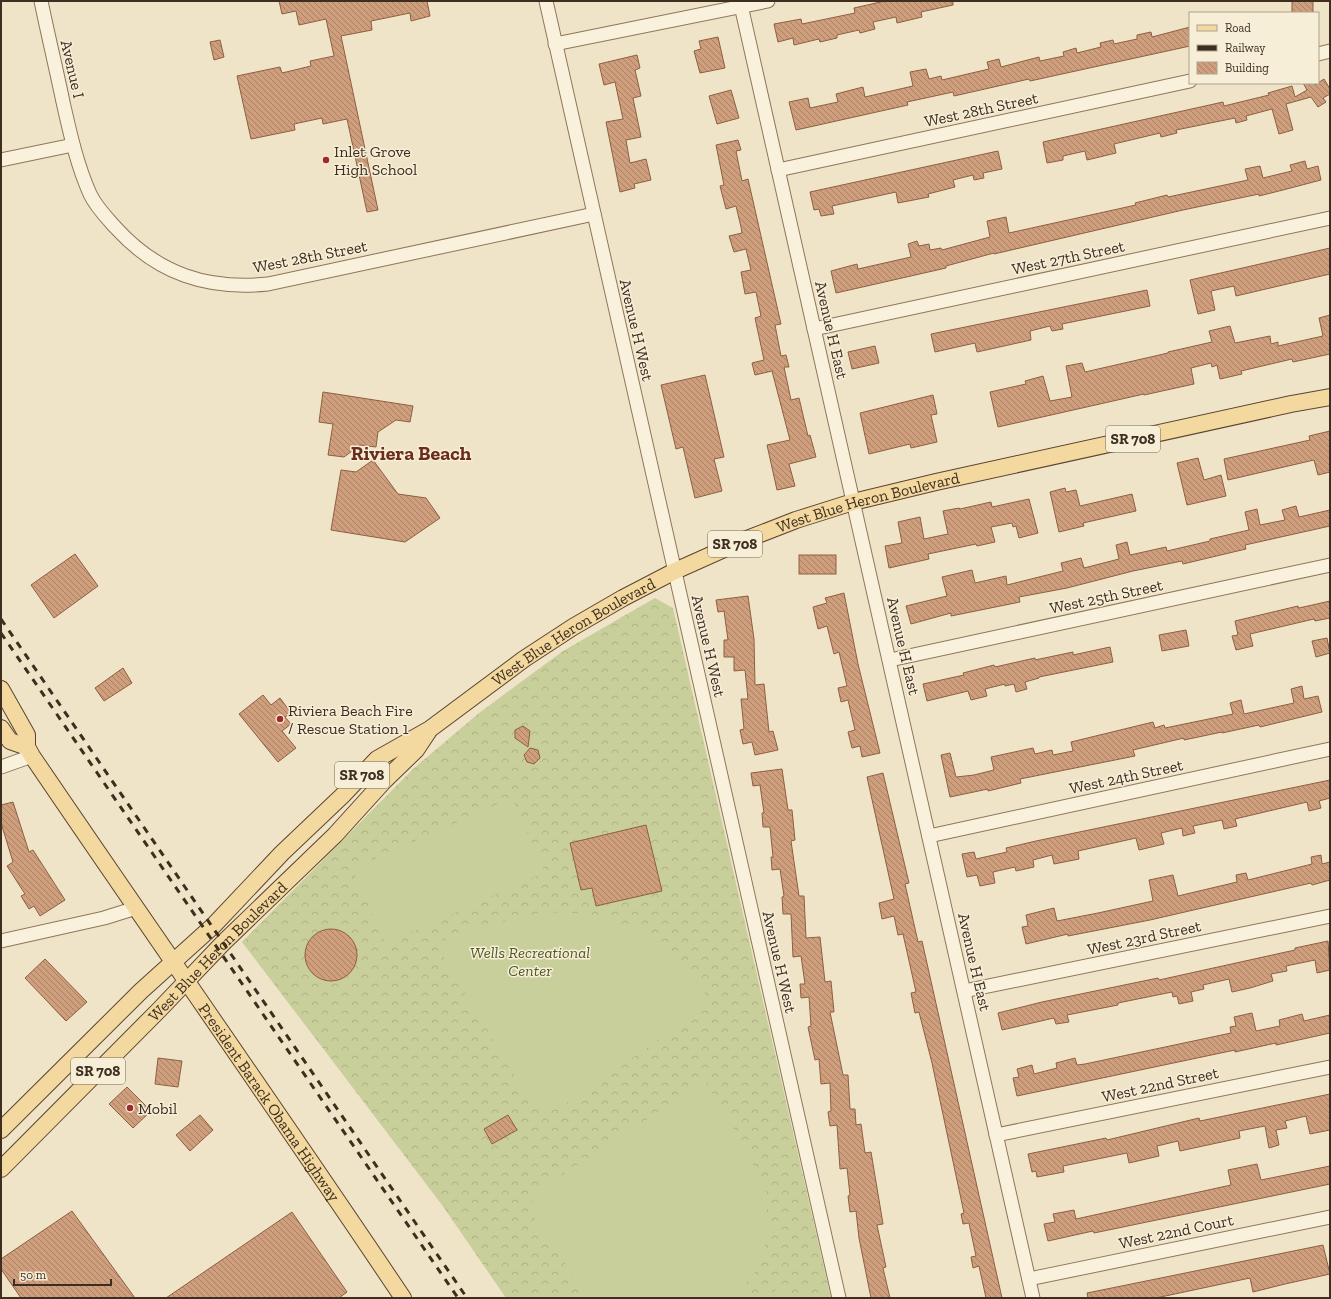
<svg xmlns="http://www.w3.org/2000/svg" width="1331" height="1299" viewBox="0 0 1331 1299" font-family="'Zilla Slab',serif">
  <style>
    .forest { fill: url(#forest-crowns) }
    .pitch { fill: #c9cf9b }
    .building { fill: url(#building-back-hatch); stroke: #8d5f41 }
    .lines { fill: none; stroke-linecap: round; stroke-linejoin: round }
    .minor-casing { stroke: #8d765c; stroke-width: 15 }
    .major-casing { stroke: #5b4430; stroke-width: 18 }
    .minor { stroke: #faf1dc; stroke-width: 13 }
    .major { stroke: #f3d9a0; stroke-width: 16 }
    .rail { stroke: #3d2e20; stroke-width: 3; stroke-dasharray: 7 7; stroke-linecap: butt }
    .poi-dot { fill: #9e2a2b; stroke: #f7eed8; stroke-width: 1.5 }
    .labels { text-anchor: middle; stroke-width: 3; stroke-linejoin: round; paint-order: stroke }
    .shield { fill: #f7eed8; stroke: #756857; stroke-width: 1 }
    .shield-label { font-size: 15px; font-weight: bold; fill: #3d2e20 }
    .street-label { font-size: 16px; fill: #3d2e20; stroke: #f7eed8 }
    .poi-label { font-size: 16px; fill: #3d2e20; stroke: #f7eed8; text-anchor: start }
    .park-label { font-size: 16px; font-style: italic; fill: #4d5a26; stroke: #f7eed8 }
    .district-label { font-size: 20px; font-weight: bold; fill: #6b2e1e; stroke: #f7eed8 }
  </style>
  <defs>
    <pattern id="forest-crowns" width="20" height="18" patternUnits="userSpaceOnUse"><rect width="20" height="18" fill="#c9cf9b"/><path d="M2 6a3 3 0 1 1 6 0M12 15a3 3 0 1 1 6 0" fill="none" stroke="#aeb285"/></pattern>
    <pattern id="building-back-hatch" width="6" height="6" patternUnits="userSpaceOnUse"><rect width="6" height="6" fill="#cf9f7d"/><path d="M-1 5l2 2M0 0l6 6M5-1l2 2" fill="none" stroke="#a98266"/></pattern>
  </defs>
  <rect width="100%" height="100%" fill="#f0e4c8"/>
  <polygon class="forest" points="655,598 673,608 831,1298 506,1298 442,1205 242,942 413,769 479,713 563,651"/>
  <g class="pitch">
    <polygon points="512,798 545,872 386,944 352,869"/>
    <polygon points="543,912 590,914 643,932 692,973 711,1003 557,1110 532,1105 436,944 461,932"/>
    <polygon points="705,1081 745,1148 766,1192 768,1234 759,1266 735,1298 588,1298 530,1211 535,1193"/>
    <polygon points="785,1284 795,1298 764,1298"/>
  </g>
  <g class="building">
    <polygon points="279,1 427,1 430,16 411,21 410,13 371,21 372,30 341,36 378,210 367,212 347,119 323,124 322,118 294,124 295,130 251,139 237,76 280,67 282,73 311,66 310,61 334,56 326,19 299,25 296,11 282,14"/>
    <polygon points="885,1 953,1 953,5 921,12 922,17 897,23 896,17 873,22 875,29 860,33 859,30 837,35 837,38 820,42 819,39 794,45 793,38 778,42 774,24 801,19 802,24 855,13 854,8"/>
    <rect x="1292" y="1" width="21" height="12"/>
    <polygon points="1190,27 1190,46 1030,81 1029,79 954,96 953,92 907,102 908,105 796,130 789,102 808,98 810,108 838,102 836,94 863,87 865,97 913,86 910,72 926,69 929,79 941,76 942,80 989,69 987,62 999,59 1001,67 1039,57 1040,61 1064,56 1063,52 1076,48 1077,53 1101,47 1100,43 1113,40 1114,44 1137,39 1137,35 1151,32 1152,37"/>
    <polygon points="718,37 725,68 700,73 694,51 701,49 699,41"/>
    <polygon points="220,40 224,57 214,60 210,42"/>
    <polygon points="637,55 640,68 635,70 641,96 633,98 641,137 626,140 630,163 646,159 651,180 634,184 635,188 620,192 606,122 623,119 615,82 604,85 599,64"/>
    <polygon points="1324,79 1330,89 1330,94 1323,98 1326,102 1318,107 1311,97 1286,104 1293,130 1279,134 1272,109 1246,116 1247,120 1236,123 1235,118 1176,130 1177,133 1161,137 1160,133 1114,144 1116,153 1087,160 1085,151 1063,156 1063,160 1047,163 1043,142 1223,102 1224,106 1269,95 1268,93 1292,86 1295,97 1307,90 1303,83 1314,83 1315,85"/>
    <polygon points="731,90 739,118 717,124 709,96"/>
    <polygon points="738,140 741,150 736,151 742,181 748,179 781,324 775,325 781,356 786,355 789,367 784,367 791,400 799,398 808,436 810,435 816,457 789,464 795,486 777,490 767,445 790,440 772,371 755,375 752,363 764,360 755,318 761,316 756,292 745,294 741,272 751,270 746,249 734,252 729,236 742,233 741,227 736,206 726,209 720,186 724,185 716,145"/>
    <polygon points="998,151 1002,169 983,173 984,178 974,180 973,175 953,180 955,187 928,194 929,197 898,203 896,192 832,206 834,214 821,216 819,209 814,210 810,192"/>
    <polygon points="1305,161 1307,169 1318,166 1321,180 1283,190 1259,196 1259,194 1183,210 994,254 994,253 946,266 946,268 836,293 831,271 857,264 858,269 911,257 908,244 917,241 919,246 929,244 930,250 941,248 942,250 990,237 987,221 1006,217 1009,233 1136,205 1135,203 1167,195 1168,197 1248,180 1245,169 1260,166 1263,178 1292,171 1290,165"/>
    <polygon points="1330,248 1330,274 1236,296 1234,286 1211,291 1215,310 1198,314 1190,280"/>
    <polygon points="1147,290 1150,306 1062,324 1063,329 1052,331 1050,326 1030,331 1031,340 977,352 975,343 935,352 931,334"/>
    <polygon points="1330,315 1330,354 1293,362 1292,359 1241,371 1242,374 1220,379 1217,365 1212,367 1211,363 1191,368 1194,384 1144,395 1144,394 998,427 990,392 1026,384 1025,381 1043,376 1050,401 1072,397 1066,366 1082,363 1085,372 1168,353 1168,352 1212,342 1209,331 1230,326 1235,343 1270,336 1271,344 1278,342 1278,346 1323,336 1319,318"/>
    <polygon points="875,346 879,363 852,369 848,352"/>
    <polygon points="705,375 724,457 714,459 722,491 695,498 683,447 676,449 661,385"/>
    <polygon points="323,392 413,406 410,422 396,420 378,432 376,447 360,445 344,457 328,455 333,424 319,422"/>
    <polygon points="933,395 937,414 931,415 937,442 911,448 910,444 869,454 860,413"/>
    <polygon points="1330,431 1330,472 1318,475 1314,460 1228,480 1224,459 1310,440 1309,436"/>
    <polygon points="1198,458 1204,480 1221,475 1226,496 1187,505 1177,463"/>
    <polygon points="373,460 398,494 426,498 440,518 405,542 331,530 341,470 356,472"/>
    <polygon points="1065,488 1066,492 1076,490 1080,506 1132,494 1136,511 1083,523 1084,526 1059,532 1050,492"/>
    <polygon points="1029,499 1038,533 1019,538 1016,526 1013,527 1012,523 991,527 995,542 977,546 976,544 928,554 929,559 889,568 885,546 902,543 898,522 920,517 924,539 948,534 943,511 959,508 960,509 991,502 992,507"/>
    <polygon points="1296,506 1299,517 1330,510 1330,526 1245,545 1246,549 1208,558 1183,564 1182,561 1133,571 1067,588 1019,597 1020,602 951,616 951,613 911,624 906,606 947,596 942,577 972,570 975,583 1006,576 1007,585 1063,571 1061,563 1081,558 1084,568 1119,559 1116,545 1127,542 1130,555 1166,547 1167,551 1210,541 1210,539 1249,530 1245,512 1257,509 1260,525 1285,520 1282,510"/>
    <polygon points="75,554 98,586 54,618 31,585"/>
    <rect x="799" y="555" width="37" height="19"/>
    <polygon points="844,593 858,664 880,753 862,757 860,746 852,748 848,732 855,730 848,700 841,702 838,688 847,686 839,652 834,654 827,626 818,629 813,607 827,603 825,598"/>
    <polygon points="748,596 754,639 755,685 764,684 769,732 773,731 778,750 755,755 752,742 743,744 740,730 744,729 741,699 748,699 745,670 734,671 734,657 724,657 724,640 728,640 724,611 718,612 716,600"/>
    <polygon points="1330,601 1330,618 1315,621 1314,619 1250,634 1253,646 1236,650 1232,636 1238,635 1235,621 1298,606 1299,608"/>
    <polygon points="1186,630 1189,646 1162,651 1159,635"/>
    <polygon points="1327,638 1330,653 1316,657 1312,641"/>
    <polygon points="1110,647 1113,662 1039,677 1039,678 1025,682 1027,689 1016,692 1014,684 1005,686 1005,684 985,689 987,696 971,700 968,691 927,701 923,684 964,675 963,673 994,665 995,667 1035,658 1035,660 1073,652 1073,655"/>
    <polygon points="123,668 132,683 104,701 95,688"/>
    <polygon points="1302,686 1304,699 1318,696 1322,712 1260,727 1259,725 1222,733 1222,732 1184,740 1184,738 1133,750 1135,756 1020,779 1021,783 988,791 988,789 950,797 941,755 950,753 956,777 974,775 994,770 991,757 1033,748 1035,754 1052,750 1053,755 1073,751 1071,742 1153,722 1155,728 1164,725 1165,728 1233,714 1230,703 1241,700 1244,714 1294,703 1291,689"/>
    <polygon points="263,695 271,705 280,698 291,713 285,717 291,724 282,731 296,748 278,762 239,714"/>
    <polygon points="523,726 530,731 528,747 515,738 515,730"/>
    <polygon points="530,748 538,750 540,758 534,764 527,762 524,755"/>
    <polygon points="782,769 788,810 792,810 795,840 791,841 799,896 804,896 806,938 820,937 825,982 831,981 834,1012 830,1012 843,1075 848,1075 850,1109 855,1109 856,1125 861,1124 865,1153 871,1152 883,1224 877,1225 886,1267 883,1268 890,1298 871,1298 859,1238 856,1211 850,1212 848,1196 850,1195 847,1168 840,1169 837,1125 830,1126 828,1112 831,1111 830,1083 821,1084 819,1059 815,1060 808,1027 811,1026 809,997 801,998 800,984 805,984 801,956 793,957 791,914 783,914 782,897 784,896 780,869 772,870 771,857 773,857 770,827 763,827 762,813 764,813 760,785 753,786 751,773"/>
    <polygon points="883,773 909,883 905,884 918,942 922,941 1002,1298 986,1298 979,1266 973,1268 971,1257 976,1256 969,1223 963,1224 961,1214 964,1213 932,1063 919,1012 915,1013 911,993 916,992 903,934 898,935 894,916 882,919 879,903 894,899 867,777"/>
    <polygon points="1330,780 1330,798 1319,801 1321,808 1309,811 1307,802 1235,819 1237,826 1224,829 1222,820 1193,826 1195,833 1183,836 1182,828 1161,833 1164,844 1139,850 1136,838 1078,851 1079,859 1054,864 1052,855 1033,860 1034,867 1016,871 1015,867 993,872 995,883 980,886 977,875 967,877 962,854 974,852 976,859 1007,852 1006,848 1036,841"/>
    <polygon points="13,802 29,852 33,850 65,900 40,916 34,906 29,909 21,896 25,894 7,866 13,862 1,823 1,805"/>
    <polygon points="646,825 662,891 596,906 592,888 581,890 570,843"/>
    <polygon points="1321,855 1322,864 1330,862 1330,880 1312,885 1311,883 1150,920 1068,936 1068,934 1026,944 1022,927 1028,926 1026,915 1054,908 1057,921 1098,913 1153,901 1149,880 1173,875 1178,896 1237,882 1236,875 1246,873 1248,880 1312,864 1311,857"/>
    <circle cx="331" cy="955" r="26"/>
    <polygon points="1328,941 1330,970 1317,973 1315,960 1286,966 1287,971 1271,974 1273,981 1250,988 1232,992 1229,979 1203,985 1204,989 1191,992 1193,1001 1179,1004 1177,996 1173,997 1172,992 1118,1003 1118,1005 1067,1015 1069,1022 1056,1024 1054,1018 1002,1030 998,1013 1042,1002 1158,978 1159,980 1295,950 1295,948"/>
    <polygon points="45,959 87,1002 66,1021 25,978"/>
    <polygon points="1252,1013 1256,1031 1280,1026 1279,1020 1302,1014 1304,1021 1330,1015 1330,1033 1276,1045 1276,1043 1235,1052 1235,1050 1017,1096 1013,1078 1019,1077 1017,1069 1032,1065 1034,1074 1057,1068 1056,1063 1075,1058 1077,1065 1085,1064 1231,1033 1230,1027 1236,1026 1234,1017"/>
    <polygon points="158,1058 182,1061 178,1087 155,1084"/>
    <polygon points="127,1087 151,1111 133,1128 109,1104"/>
    <polygon points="1330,1094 1330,1130 1310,1134 1306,1116 1285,1121 1287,1128 1276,1130 1279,1145 1269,1148 1265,1126 1239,1131 1240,1138 1180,1151 1178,1141 1157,1146 1159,1156 1129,1163 1127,1153 1063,1166 1064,1172 1037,1177 1036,1171 1032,1172 1028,1154 1106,1138 1107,1140 1199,1118 1200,1121"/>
    <polygon points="200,1115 213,1130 190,1151 176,1135"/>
    <polygon points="508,1115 517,1130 492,1144 484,1129"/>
    <polygon points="1257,1164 1261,1180 1330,1166 1330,1184 1094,1233 1093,1231 1048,1241 1044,1224 1055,1222 1053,1214 1074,1210 1076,1219 1231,1185 1228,1170"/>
    <polygon points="72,1211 135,1298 21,1298 1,1269 1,1259"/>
    <polygon points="292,1212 347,1292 339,1298 166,1298"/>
    <polygon points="1323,1245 1330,1274 1285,1284 1253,1292 1250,1278 1156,1298 1088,1298 1087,1293"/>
  </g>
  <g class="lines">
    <g class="minor-casing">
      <g id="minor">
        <path d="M41 1C48 35 56 68 63 102 70 133 77 165 90 194 96 207 107 218 116 228 158 274 207 290 268 284L594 214"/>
        <polyline points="546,1 839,1298"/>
        <polyline points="740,1 1033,1298"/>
        <polyline points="555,44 768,1"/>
        <polyline points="1318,54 1330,51"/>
        <polyline points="1,160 73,145"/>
        <polyline points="778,170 1190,81"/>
        <polyline points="814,329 1330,218"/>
        <polyline points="890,660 1330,565"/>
        <polyline points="1,767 32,756"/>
        <polyline points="929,836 1330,749"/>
        <polyline points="1,941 104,918 136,908"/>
        <polyline points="964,991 1330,916"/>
        <polyline points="996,1135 1330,1067"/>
        <polyline points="1029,1279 1330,1217"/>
      </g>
    </g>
    <g class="major-casing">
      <g id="major">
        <path id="s1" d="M1 689 27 735V747L32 756C155 937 281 1116 403 1298"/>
        <polyline points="1,728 10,741 27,747"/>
        <path id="s2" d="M1 1130 141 991 213 926 282 853 342 796 377 759 430 729 524 659 573 627 623 598 675 571 742 541 796 520 853 502 936 482 1291 404 1330 397"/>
        <path id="s3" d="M1 1169 159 1010 224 942 335 835 384 781 416 750 428 732"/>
      </g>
    </g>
    <use href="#minor" class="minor"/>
    <use href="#major" class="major"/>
    <g class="rail">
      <polyline points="1,619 467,1298"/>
      <polyline points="1,633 458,1298"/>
    </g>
  </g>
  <g class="poi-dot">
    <circle cx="326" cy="160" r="4"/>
    <circle cx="280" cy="719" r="4"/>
    <circle cx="130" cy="1108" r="4"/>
  </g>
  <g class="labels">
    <g class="shield">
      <rect x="1106" y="426" width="54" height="26" rx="3"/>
      <rect x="708" y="531" width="54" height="26" rx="3"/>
      <rect x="335" y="762" width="54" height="26" rx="3"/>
      <rect x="71" y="1058" width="54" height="26" rx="3"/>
    </g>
    <g class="shield-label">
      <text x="1133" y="444">SR 708</text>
      <text x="735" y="549">SR 708</text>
      <text x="362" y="780">SR 708</text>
      <text x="98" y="1076">SR 708</text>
    </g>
    <g class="street-label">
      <text transform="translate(73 69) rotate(77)" y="6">Avenue I</text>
      <text transform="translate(981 109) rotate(-12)" y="6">West 28th Street</text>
      <text transform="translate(310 256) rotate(-11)" y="6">West 28th Street</text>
      <text transform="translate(1068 257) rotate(-12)" y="6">West 27th Street</text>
      <text transform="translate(637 330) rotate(77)" y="6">Avenue H West</text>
      <text transform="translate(832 330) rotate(77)" y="6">Avenue H East</text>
      <text dy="6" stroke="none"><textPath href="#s2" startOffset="1087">West Blue Heron Boulevard</textPath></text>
      <text transform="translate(1106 596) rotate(-12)" y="6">West 25th Street</text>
      <text dy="6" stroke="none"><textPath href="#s2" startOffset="763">West Blue Heron Boulevard</textPath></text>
      <text transform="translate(709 646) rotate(77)" y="6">Avenue H West</text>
      <text transform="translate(904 646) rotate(77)" y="6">Avenue H East</text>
      <text transform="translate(1126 776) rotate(-12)" y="6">West 24th Street</text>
      <text transform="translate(1144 937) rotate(-12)" y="6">West 23rd Street</text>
      <text dy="6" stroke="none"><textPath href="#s3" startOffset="307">West Blue Heron Boulevard</textPath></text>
      <text transform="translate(780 962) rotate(77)" y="6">Avenue H West</text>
      <text transform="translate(975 962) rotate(77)" y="6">Avenue H East</text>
      <text transform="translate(1160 1084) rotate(-12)" y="6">West 22nd Street</text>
      <text dy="6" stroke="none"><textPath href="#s1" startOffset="495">President Barack Obama Highway</textPath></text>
      <text transform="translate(1176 1231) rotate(-12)" y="6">West 22nd Court</text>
    </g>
    <g class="poi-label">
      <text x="334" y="157">Inlet Grove<tspan x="334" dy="18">High School</tspan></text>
      <text x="288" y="716">Riviera Beach Fire<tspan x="288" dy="18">/ Rescue Station 1</tspan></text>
      <text x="138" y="1114">Mobil</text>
    </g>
    <g class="park-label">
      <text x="530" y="958">Wells Recreational<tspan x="530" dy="18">Center</tspan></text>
    </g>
    <g class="district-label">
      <text x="411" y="460">Riviera Beach</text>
    </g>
  </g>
  <rect width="1331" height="1299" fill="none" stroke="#3d2e20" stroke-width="4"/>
  <rect x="1189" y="12" width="130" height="72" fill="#f7eed8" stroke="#ada18e"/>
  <rect x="1197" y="25" width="20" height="6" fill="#f3d9a0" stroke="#ada18e"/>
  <text x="1225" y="32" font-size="12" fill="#3d2e20">Road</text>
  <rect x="1197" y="45" width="20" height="6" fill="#3d2e20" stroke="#ada18e"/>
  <text x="1225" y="52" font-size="12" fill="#3d2e20">Railway</text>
  <rect x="1197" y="62" width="20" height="12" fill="url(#building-back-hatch)" stroke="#ada18e"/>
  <text x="1225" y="72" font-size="12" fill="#3d2e20">Building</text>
  <path d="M14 1279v6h97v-6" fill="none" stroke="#3d2e20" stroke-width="2"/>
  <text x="20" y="1279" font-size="12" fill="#3d2e20" stroke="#f7eed8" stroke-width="3" paint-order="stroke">50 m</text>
</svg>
